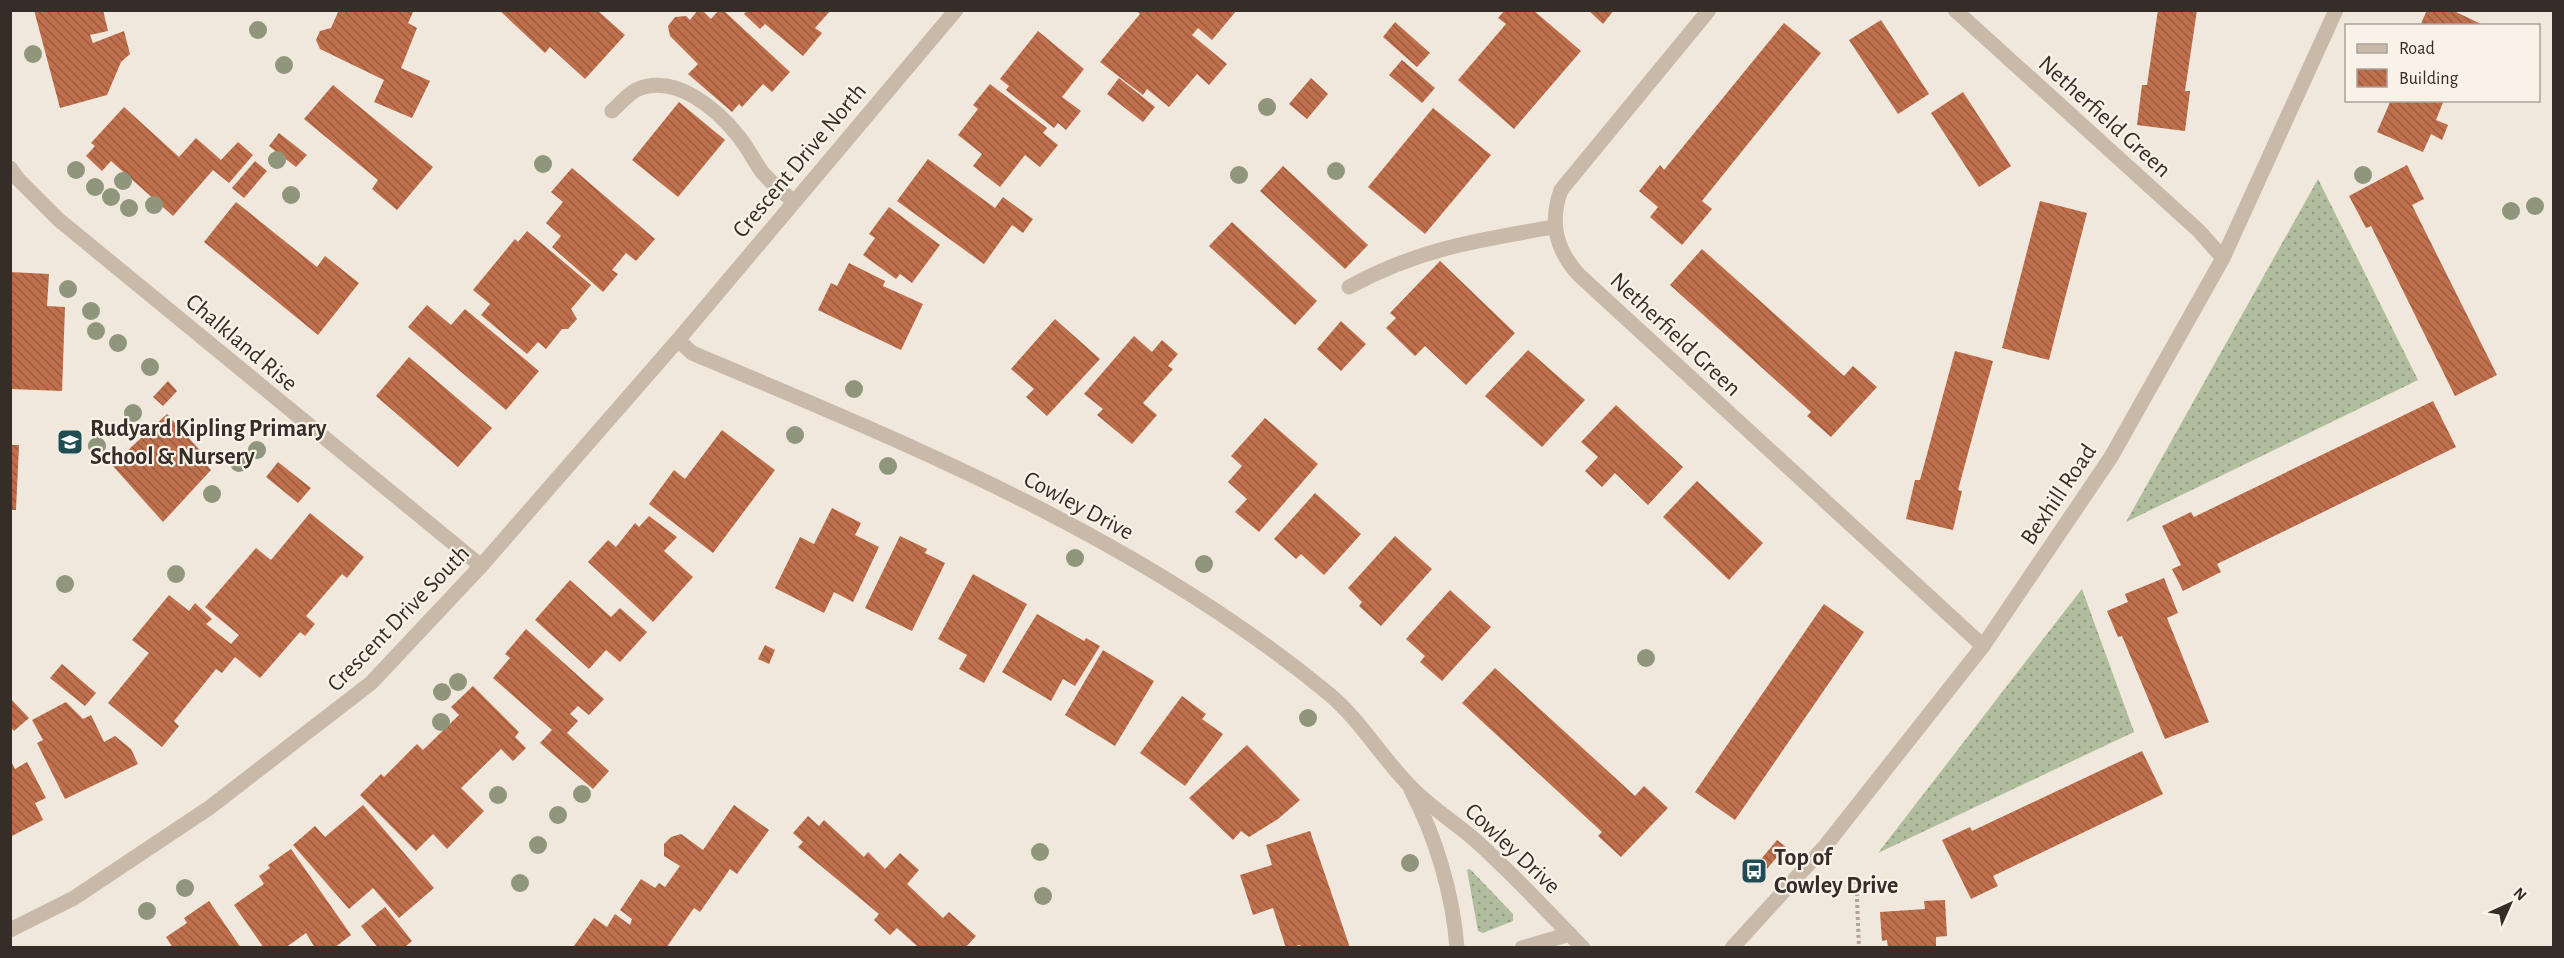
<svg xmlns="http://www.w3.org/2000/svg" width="2564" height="958" viewBox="0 0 2564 958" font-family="'Alegreya Sans',sans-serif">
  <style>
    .grass { fill: url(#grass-dots) }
    .building { fill: url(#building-back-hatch) }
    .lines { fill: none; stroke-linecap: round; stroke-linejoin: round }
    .path { stroke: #b3a393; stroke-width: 4; stroke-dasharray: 3 3; stroke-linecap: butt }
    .lane { stroke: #c8b9a9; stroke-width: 15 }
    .street { stroke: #c8b9a9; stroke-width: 15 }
    .tree { fill: #90967c }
    .labels { text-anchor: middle; stroke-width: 4.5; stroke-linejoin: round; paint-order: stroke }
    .street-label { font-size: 24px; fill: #352d28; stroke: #f8f2e8 }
    .poi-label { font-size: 24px; font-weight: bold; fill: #352d28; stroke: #f8f2e8; text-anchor: start }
  </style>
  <defs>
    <pattern id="grass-dots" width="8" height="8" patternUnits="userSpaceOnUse" patternTransform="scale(1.5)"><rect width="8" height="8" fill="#b1be9d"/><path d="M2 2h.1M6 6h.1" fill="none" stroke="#919b80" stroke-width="1.8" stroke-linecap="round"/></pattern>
    <pattern id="building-back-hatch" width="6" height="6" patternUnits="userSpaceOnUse" patternTransform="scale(1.5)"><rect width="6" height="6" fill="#bf6f4c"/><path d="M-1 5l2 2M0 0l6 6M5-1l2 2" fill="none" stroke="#9c5c3f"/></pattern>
  </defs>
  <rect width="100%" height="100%" fill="#f0e8dc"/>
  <g class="grass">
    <polygon points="2318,179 2418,380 2126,522"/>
    <polygon points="2082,589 2134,732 1878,853 2064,612"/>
    <polygon points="1470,869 1513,914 1513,921 1483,933 1478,931 1467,870"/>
  </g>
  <g class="building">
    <polygon points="34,10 103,10 108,31 90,35 93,43 124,31 130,54 121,62 107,95 60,108"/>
    <polygon points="339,10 414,10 408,23 417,28 401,68 430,81 412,118 374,102 384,80 320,49 316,40 320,31 331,28"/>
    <polygon points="499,10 597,10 625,35 585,79 550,47 545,53"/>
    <polygon points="698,10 702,10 711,19 719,10 723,10 790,72 772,92 763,84 742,107 739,104 732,112 688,74 698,64 670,36 668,26 675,17 686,16 690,20"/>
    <polygon points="747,10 831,10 815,28 822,33 803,56 765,24 760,29 744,14"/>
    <polygon points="1136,10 1237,10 1212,40 1198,28 1192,35 1227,64 1209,85 1197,74 1169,107 1147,89 1143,95 1100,62 1140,14"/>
    <polygon points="1505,10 1533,10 1581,51 1514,129 1458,80 1506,24 1498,18"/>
    <polygon points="1588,10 1614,10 1603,24"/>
    <polygon points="2158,10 2197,10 2185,91 2190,91 2185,131 2137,125 2142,85 2147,85"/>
    <polygon points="2427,10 2452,10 2485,26 2420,26"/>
    <polygon points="1881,20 1929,94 1898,114 1849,40"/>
    <polygon points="1395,22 1430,53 1417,67 1383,37"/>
    <polygon points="1784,23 1821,53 1702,201 1712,209 1682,245 1650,217 1658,207 1639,191 1660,165 1664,170"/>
    <polygon points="1038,31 1084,69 1062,97 1081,111 1066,130 1058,123 1054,128 1006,90 1009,86 1000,79"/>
    <polygon points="1402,60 1435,88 1422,103 1389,75"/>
    <polygon points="1119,78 1155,107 1143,122 1107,94"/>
    <polygon points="1311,78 1328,94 1307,119 1289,104"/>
    <polygon points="990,84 1047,128 1043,133 1058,145 1040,167 1025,155 1000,187 973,166 982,154 958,135 978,109 973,105"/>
    <polygon points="333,85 433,167 397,210 372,189 378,180 304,119"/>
    <polygon points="1963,92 2011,166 1979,187 1931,113"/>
    <polygon points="2391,100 2444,100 2436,120 2448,125 2442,140 2431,134 2423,152 2377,132"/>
    <polygon points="679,102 725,140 678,197 632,160"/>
    <polygon points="124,107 179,157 196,138 221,160 238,142 253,155 229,183 213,170 173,216 111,161 102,171 86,156 95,146 91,143"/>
    <polygon points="1433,108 1491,155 1425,234 1368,187"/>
    <polygon points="279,133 307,155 296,167 269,146"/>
    <polygon points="928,159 995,208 1003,197 1033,219 1023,233 1012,225 984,264 897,201"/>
    <polygon points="255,161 267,171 244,198 232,188"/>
    <polygon points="2407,165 2424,199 2412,205 2497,375 2455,396 2371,226 2366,228 2349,196"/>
    <polygon points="1283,166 1368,245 1345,269 1260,191"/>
    <polygon points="572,168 655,239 636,261 626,253 612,270 618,274 603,292 552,247 561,236 546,223 563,202 551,192"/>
    <polygon points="2040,201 2087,213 2049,360 2002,348"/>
    <polygon points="236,202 317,267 325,256 359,283 318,335 204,242"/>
    <polygon points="889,207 940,245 912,283 900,274 896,279 863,255 875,238 869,234"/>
    <polygon points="1232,222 1317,301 1295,325 1209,246"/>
    <polygon points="527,231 591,285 571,309 577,319 568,329 562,329 546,349 538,342 527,354 481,315 490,304 473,290 515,239 518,242"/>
    <polygon points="1702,249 1844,376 1853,366 1877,387 1831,437 1807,416 1811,412 1670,285"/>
    <polygon points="1440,261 1515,333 1466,385 1425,346 1415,356 1386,328 1396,318 1390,313"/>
    <polygon points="849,263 885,281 883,286 923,304 901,350 818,310 831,283 837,286"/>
    <polygon points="10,272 49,274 47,306 65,307 62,391 10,389"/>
    <polygon points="427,305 451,325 465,309 539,371 506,410 408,327"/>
    <polygon points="1055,319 1100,359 1047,416 1026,397 1034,389 1011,369"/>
    <polygon points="1341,321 1366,344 1341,371 1317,349"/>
    <polygon points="1134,336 1152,352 1162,340 1178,354 1168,366 1173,369 1143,403 1157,415 1132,444 1097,415 1103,409 1084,394"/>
    <polygon points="1528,350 1585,400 1542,447 1485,396"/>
    <polygon points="1955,351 1993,361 1958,490 1962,491 1953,530 1906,519 1915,480 1920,480"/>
    <polygon points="409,357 492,428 458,467 376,396"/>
    <polygon points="168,381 177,391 163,406 153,397"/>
    <polygon points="2433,401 2456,447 2217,564 2221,572 2183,591 2172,569 2181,565 2162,526 2191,512 2194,517"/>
    <polygon points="1616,405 1683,467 1648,505 1615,473 1602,487 1585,471 1598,457 1581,442"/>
    <polygon points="167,414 207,458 203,461 211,470 163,522 112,465"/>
    <polygon points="1265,418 1318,464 1259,532 1235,512 1247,499 1228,482 1242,466 1231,456"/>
    <polygon points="722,430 775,470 713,553 649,504 674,470 685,479"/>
    <polygon points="10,445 19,445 16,510 10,510"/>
    <polygon points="278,462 311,488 298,503 266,477"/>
    <polygon points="1697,481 1763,543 1729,580 1663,517"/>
    <polygon points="1315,493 1361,534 1324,575 1301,554 1296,559 1274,539"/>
    <polygon points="832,508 861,523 855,535 879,547 853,602 834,592 824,613 775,588 800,537 814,544"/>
    <polygon points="310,513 364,557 347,578 342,574 306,616 315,624 305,636 300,632 260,678 235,657 222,673 216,669 174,721 179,726 162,747 108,703 149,653 132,640 169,595 189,611 195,603 212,619 206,624 231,644 239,635 205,607 256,548 271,560"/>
    <polygon points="649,516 677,537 664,551 693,577 653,622 588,562 608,540 616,547 635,523 639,527"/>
    <polygon points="900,536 927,549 925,553 945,563 912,631 865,608"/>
    <polygon points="1395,536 1432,569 1381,626 1359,606 1362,602 1348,588"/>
    <polygon points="973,574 1027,604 984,683 959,669 967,655 938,639"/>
    <polygon points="2164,578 2178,613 2167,618 2209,722 2165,739 2122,636 2118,637 2107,611 2128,602 2125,594"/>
    <polygon points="570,580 611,617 620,608 647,632 620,662 606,650 589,669 535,620"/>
    <polygon points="1450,590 1491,627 1442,681 1420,662 1425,656 1406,639"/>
    <polygon points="1824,604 1864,632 1735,820 1695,792"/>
    <polygon points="1037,614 1084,641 1086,638 1100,646 1075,686 1063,679 1051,701 1002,672"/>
    <polygon points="526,629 604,699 589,715 578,706 570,714 578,721 567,733 609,771 593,789 540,743 552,730 493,678 510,658 505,654"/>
    <polygon points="765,645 775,650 769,664 758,659"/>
    <polygon points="1103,650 1154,681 1115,746 1065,715"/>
    <polygon points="62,664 96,693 85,706 50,678"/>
    <polygon points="1495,668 1635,796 1644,786 1668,808 1621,857 1598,836 1602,832 1462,703"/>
    <polygon points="473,686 519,732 515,737 526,748 513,761 501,749 461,788 484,811 447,849 433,834 416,851 360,795 381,774 384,777 417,744 423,750 459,715 451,707"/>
    <polygon points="1182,696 1206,714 1202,719 1223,734 1185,786 1140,753"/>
    <polygon points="10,698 29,718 14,731 10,726"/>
    <polygon points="66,702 83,719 91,715 104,742 115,736 131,749 138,764 65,799 37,743 43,740 32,720"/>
    <polygon points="1247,745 1300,800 1278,819 1249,837 1241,831 1233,840 1189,798"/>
    <polygon points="2142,751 2163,794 1993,876 1998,886 1971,899 1942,840 1970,827 1972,831"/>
    <polygon points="10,759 15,769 27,762 46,798 35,803 43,820 10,837"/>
    <polygon points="363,805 434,888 399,918 373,888 349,909 293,845 315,826 325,837"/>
    <polygon points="734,805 769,830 737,874 730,869 700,912 694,908 666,948 574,946 594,918 607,927 615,914 630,925 632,919 620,910 641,879 655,888 659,883 665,887 680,866 664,856 664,844 671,837 681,834 703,850"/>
    <polygon points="808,816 819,826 824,820 864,857 868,852 885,869 900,853 919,870 907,884 943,918 949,912 976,936 965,948 915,948 917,946 897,928 890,935 874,920 879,914 798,847 803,842 793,833"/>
    <polygon points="1310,831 1330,889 1350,948 1301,948 1300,945 1286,948 1273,908 1253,915 1240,875 1272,865 1266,845"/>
    <polygon points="1777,840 1786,847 1765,871 1757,864"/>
    <polygon points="291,849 351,935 334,948 315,948 306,933 285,948 264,948 234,905 264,884 259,876 270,868 268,865"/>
    <polygon points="1945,900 1947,936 1936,937 1936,948 1888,948 1887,940 1882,941 1880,912 1925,909 1924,901"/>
    <polygon points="209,901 241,948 173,948 166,937 187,923 184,918"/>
    <polygon points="385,907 412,941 404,948 378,948 361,926"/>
  </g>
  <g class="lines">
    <polyline class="path" points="1856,875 1859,948"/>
    <g class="lane">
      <path d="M612 111C619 105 628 94 636 90 675 72 718 110 739 137 748 148 754 161 762 172 771 183 783 192 793 201"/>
      <path d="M1349 287C1418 249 1478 240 1554 227"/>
    </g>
    <g class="street">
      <path d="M1709 10 1561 190C1549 223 1556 250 1579 275L1983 646"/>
      <polyline points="1955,10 2199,231 2223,258"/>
      <polyline points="10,168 18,179 59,220 481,566"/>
      <path d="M678 340 692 353C914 446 1141 539 1329 694 1360 720 1380 755 1408 784 1427 805 1453 821 1475 840 1513 874 1548 912 1583 948"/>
      <path d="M1411 790C1436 837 1453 895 1457 948"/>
      <polyline points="10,930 74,898 209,808 371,683 481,566 678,340 956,10"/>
      <polyline points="1522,948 1570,934"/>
      <polyline points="1732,948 1826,845 1983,646 2111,457 2223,258 2336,10"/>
    </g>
  </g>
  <g class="tree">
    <circle cx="258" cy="30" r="9"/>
    <circle cx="33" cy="54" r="9"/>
    <circle cx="284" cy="65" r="9"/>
    <circle cx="1267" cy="107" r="9"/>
    <circle cx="277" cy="160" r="9"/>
    <circle cx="543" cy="164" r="9"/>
    <circle cx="76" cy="170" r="9"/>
    <circle cx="1336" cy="171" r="9"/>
    <circle cx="1239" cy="175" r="9"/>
    <circle cx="2363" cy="175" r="9"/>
    <circle cx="123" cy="181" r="9"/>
    <circle cx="95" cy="187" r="9"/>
    <circle cx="291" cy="195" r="9"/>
    <circle cx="111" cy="197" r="9"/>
    <circle cx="154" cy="205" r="9"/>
    <circle cx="2535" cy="206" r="9"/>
    <circle cx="129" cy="208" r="9"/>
    <circle cx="2511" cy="211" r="9"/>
    <circle cx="68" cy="289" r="9"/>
    <circle cx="91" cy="311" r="9"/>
    <circle cx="96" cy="331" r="9"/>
    <circle cx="118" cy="343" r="9"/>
    <circle cx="150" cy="367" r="9"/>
    <circle cx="854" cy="389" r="9"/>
    <circle cx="133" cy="413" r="9"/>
    <circle cx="795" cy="435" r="9"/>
    <circle cx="97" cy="446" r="9"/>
    <circle cx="257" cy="450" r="9"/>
    <circle cx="239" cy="463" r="9"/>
    <circle cx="888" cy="466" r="9"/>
    <circle cx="212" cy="494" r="9"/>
    <circle cx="1075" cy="558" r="9"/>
    <circle cx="1204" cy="564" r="9"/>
    <circle cx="176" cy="574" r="9"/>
    <circle cx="65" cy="584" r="9"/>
    <circle cx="1646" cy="658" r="9"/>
    <circle cx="458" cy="682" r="9"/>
    <circle cx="442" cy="692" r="9"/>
    <circle cx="1308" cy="718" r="9"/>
    <circle cx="441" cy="722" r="9"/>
    <circle cx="582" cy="794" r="9"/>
    <circle cx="498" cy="795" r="9"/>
    <circle cx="558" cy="815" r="9"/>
    <circle cx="538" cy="845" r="9"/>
    <circle cx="1040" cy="852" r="9"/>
    <circle cx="1410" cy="863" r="9"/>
    <circle cx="520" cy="883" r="9"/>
    <circle cx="185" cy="888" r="9"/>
    <circle cx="1043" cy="896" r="9"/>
    <circle cx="147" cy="911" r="9"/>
  </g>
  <defs>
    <g id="school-square" transform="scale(1.35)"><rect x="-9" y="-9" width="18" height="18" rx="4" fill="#204d54" stroke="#f8f2e8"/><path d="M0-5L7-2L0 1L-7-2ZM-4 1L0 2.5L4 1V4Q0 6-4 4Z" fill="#fff"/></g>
    <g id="bus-square" transform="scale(1.35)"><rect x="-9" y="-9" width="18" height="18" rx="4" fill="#204d54" stroke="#f8f2e8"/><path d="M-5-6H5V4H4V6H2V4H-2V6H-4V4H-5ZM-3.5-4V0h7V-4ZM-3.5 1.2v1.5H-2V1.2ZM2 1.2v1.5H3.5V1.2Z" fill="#fff"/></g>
  </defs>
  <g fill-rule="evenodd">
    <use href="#school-square" x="70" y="442"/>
    <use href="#bus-square" x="1754" y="871"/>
  </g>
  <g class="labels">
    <g class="street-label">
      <text transform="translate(2105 116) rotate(42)" y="8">Netherfield Green</text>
      <text transform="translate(799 160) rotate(-50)" y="8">Crescent Drive North</text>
      <text transform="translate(1676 334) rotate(43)" y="8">Netherfield Green</text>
      <text transform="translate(242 342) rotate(40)" y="8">Chalkland Rise</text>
      <text transform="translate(2058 494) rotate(-56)" y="8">Bexhill Road</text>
      <text transform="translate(1079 505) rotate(28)" y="8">Cowley Drive</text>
      <text transform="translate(398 618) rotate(-46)" y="8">Crescent Drive South</text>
      <text transform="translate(1513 848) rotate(43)" y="8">Cowley Drive</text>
    </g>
    <g class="poi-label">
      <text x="90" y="436">Rudyard Kipling Primary<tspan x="90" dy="28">School &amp; Nursery</tspan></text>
      <text x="1774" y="865">Top of<tspan x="1774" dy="28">Cowley Drive</tspan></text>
    </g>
  </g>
  <rect width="2564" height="958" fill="none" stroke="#352d28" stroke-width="24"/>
  <rect x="2345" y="24" width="195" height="78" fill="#f8f2e8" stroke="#aaa39b" stroke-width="1.5"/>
  <rect x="2357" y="44" width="30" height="9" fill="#c8b9a9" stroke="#aaa39b" stroke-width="1.5"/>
  <text x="2399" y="54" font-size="18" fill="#352d28">Road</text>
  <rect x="2357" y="69" width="30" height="18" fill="url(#building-back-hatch)" stroke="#aaa39b" stroke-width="1.5"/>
  <text x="2399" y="84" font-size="18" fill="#352d28">Building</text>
  <g transform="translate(2510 904) rotate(45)" stroke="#f8f2e8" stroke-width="4.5" paint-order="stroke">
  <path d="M0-4.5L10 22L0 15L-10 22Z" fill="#352d28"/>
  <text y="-9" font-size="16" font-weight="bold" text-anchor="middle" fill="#352d28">N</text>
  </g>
</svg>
